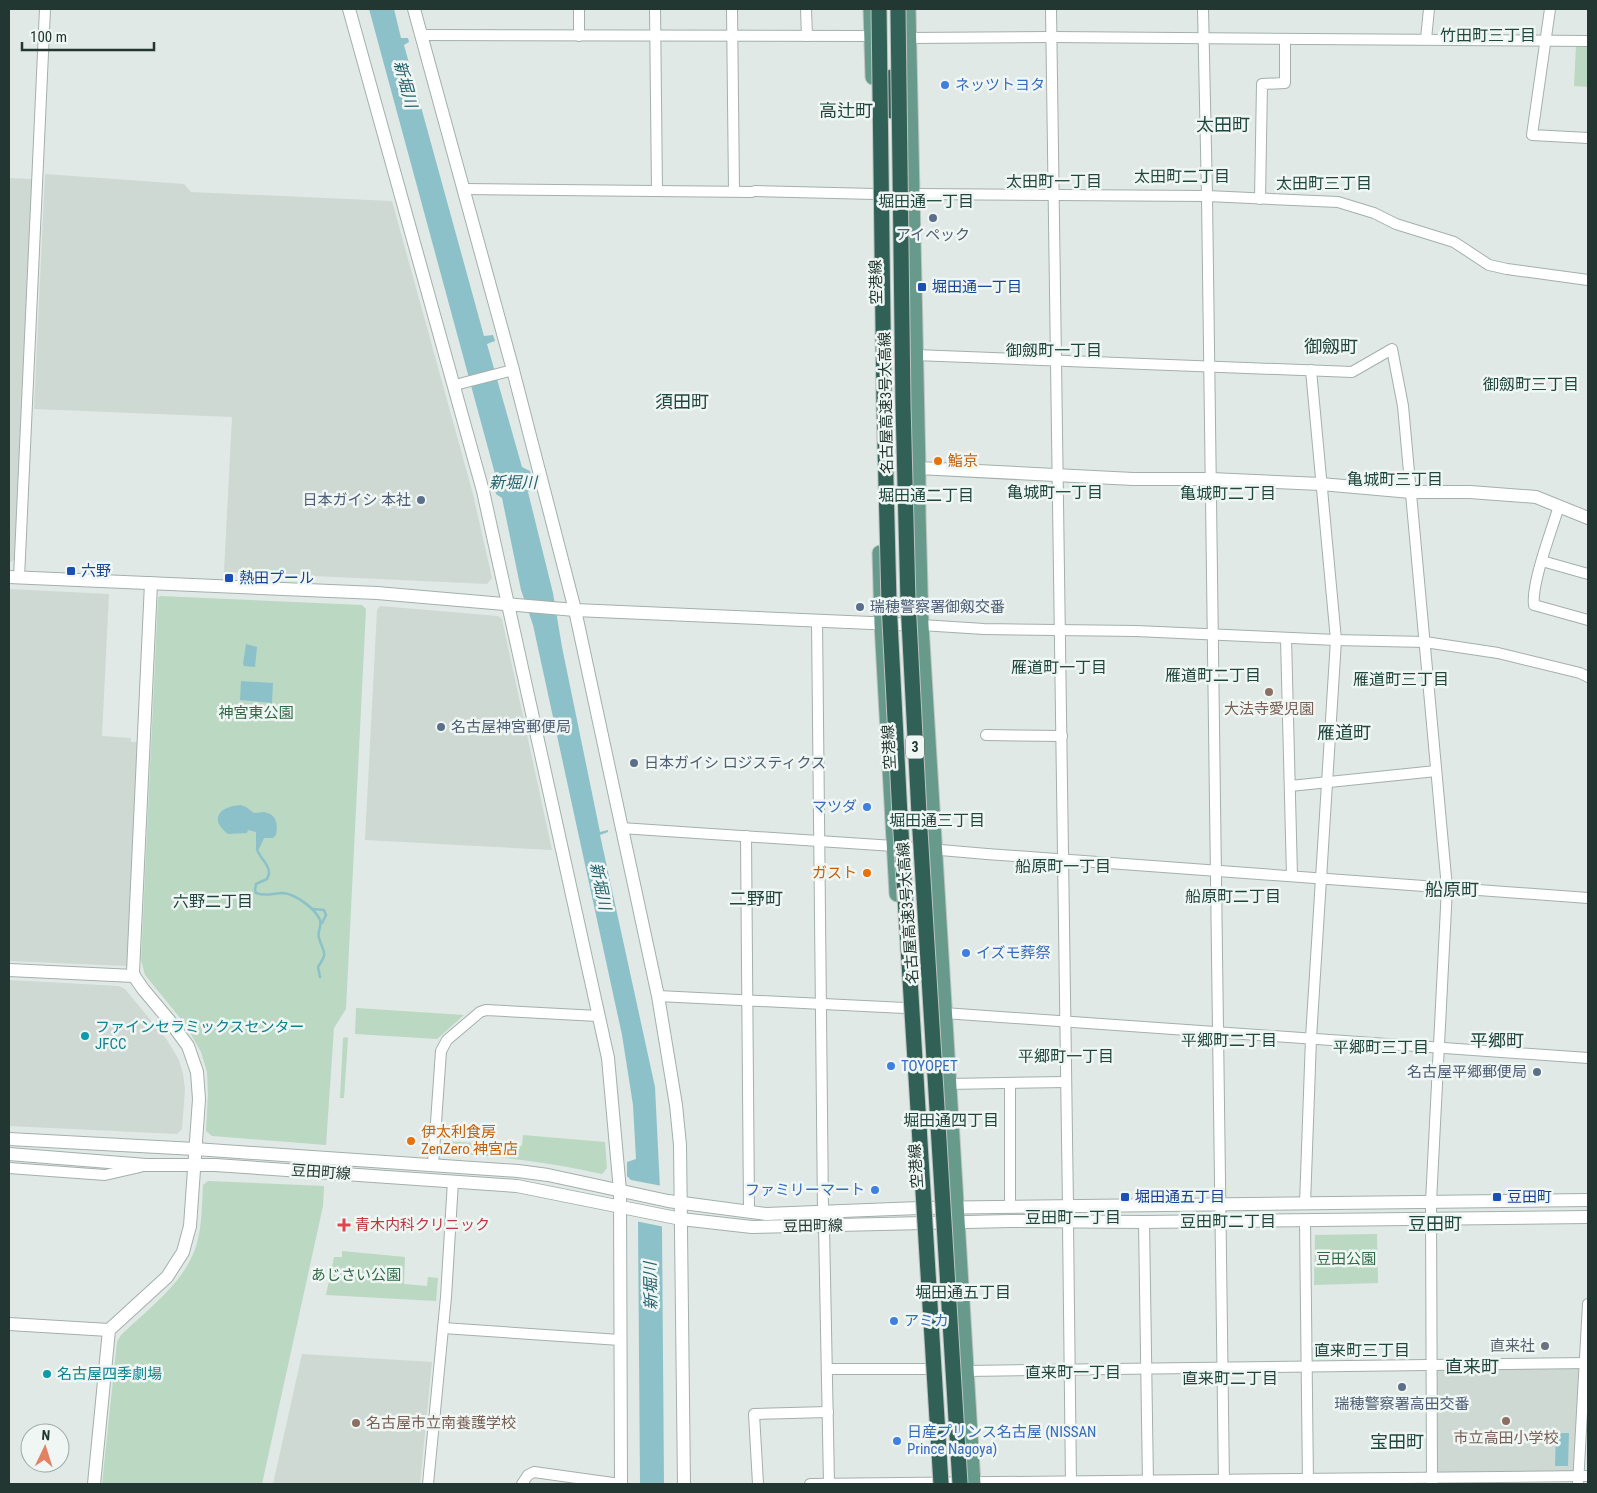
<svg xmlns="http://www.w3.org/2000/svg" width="1597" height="1493" viewBox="0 0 1597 1493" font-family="'Roboto Condensed','Noto Sans JP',sans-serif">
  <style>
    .built { fill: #ced9d4 }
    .green { fill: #bad8c2 }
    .water { fill: #8dc1c9 }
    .pier { fill: #e0e9e5 }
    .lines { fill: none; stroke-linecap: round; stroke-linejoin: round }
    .stream { stroke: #8dc1c9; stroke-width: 2.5 }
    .minor-casing { stroke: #a3b0ab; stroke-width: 12 }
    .tertiary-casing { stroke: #a3b0ab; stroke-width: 14 }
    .primary-casing { stroke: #bdc3c1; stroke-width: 17 }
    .motorway-casing { stroke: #bdc3c1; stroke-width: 17 }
    .minor { stroke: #fff; stroke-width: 10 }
    .tertiary { stroke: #fff; stroke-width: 12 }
    .primary { stroke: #689a8c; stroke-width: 15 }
    .motorway { stroke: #316056; stroke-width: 15 }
    .motorway-bridge-casing { stroke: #bdc3c1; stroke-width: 17; stroke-linecap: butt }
    .motorway-bridge { stroke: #316056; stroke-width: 15 }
    .shop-dot { fill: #3f7fe0; stroke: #eff6f3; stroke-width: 2 }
    .service-dot { fill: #5c6f8a; stroke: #eff6f3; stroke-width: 2 }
    .transit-dot { fill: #1a4fb4; stroke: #eff6f3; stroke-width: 2 }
    .food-dot { fill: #e8710a; stroke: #eff6f3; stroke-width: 2 }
    .education-dot { fill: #8d6e63; stroke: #eff6f3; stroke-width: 2 }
    .culture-dot { fill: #0f9aa8; stroke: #eff6f3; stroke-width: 2 }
    .health-dot { fill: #e0444e; stroke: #eff6f3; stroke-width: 2 }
    .worship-dot { fill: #6b7280; stroke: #eff6f3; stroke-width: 2 }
    .labels { text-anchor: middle; stroke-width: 5; stroke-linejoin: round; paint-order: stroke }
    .shield { fill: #eff6f3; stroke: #60706b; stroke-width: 1 }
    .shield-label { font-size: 14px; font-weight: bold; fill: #223731 }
    .shop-label { font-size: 15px; fill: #366cbe; stroke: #eff6f3; text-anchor: start }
    .service-label { font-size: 15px; fill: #4e5e75; stroke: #eff6f3; text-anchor: start }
    .street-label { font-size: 15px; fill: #223731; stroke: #eff6f3 }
    .transit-label { font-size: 15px; fill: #164399; stroke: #eff6f3; text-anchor: start }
    .food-label { font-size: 15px; fill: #c56008; stroke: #eff6f3; text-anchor: start }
    .education-label { font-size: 15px; fill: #785e54; stroke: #eff6f3 }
    .park-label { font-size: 15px; fill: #316a46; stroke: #eff6f3 }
    .culture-label { font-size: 15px; fill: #0d838f; stroke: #eff6f3; text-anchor: start }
    .health-label { font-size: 15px; fill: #be3a42; stroke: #eff6f3; text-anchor: start }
    .worship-label { font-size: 15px; fill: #5b616d; stroke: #eff6f3; text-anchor: end }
    .neighbourhood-label { font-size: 16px; fill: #20473d; stroke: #eff6f3 }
    .water-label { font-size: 16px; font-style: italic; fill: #23626d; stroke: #eff6f3 }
    .quarter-label { font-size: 18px; fill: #20473d; stroke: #eff6f3 }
  </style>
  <rect width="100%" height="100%" fill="#e0e9e5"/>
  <g class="built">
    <polygon points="45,174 184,184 191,192 392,201 473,494 492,578 487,584 224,572 232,417 34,409"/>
    <polygon points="9,178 32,179 14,560 11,562 9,562"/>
    <polygon points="9,589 109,594 102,736 131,738 131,742 137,742 127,966 9,961"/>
    <polygon points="380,606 498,616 502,619 552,850 365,840 377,610"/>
    <polygon points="9,980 119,986 125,989 167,1040 179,1060 183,1074 185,1089 182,1129 177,1134 9,1126"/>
    <polygon points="302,1354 432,1362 420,1484 273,1484"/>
    <polygon points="1580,1368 1574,1473 1436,1476 1436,1369"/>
  </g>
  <g class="green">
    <polygon points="1576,45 1588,45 1588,87 1574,86"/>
    <polygon points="160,596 362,605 366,609 346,1009 334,1028 326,1145 212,1136 206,1131 208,1094 207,1072 201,1052 185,1024 145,975 141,960 158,598"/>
    <polygon points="356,1008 464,1015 437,1039 355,1034"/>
    <polygon points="347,1037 348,1039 344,1098 340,1098 343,1038"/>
    <path d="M523 1135 605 1142 607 1168 602 1174C548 1162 499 1156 444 1153L442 1149V1141L522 1146Z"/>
    <path d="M208 1181 324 1186 323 1206 262 1484H102L117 1342 121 1335C149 1308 186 1282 197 1243 202 1225 202 1204 203 1185Z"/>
    <polygon points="1377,1234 1378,1283 1314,1285 1315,1235"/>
    <polygon points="342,1251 405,1257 404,1284 427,1286 428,1277 438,1278 436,1301 326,1295 334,1257 342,1257"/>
  </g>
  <g class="water">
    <polygon points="369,9 394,9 401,38 408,38 409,42 404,45 484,336 493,335 495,341 487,344 522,467 530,471 533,484 528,492 553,593 562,647 600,832 608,830 608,832 600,835 655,1087 662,1229 664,1484 640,1484 638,1221 632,1181 627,1176 627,1162 636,1159 633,1105 622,1035 533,625 521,590 502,498 496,494 493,480 495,474"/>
    <polygon points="246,644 257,647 255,667 244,666 243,664"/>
    <polygon points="241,681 273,683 272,703 240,700"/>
    <path d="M241 805 246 807 254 813C259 813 263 811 267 813 277 815 278 826 276 835L273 838H264L259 849H256V832L248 830 247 833 228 834C208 819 220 806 241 805Z"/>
    <polygon points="1556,1433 1569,1433 1568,1466 1555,1466"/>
  </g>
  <polygon class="pier" points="631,1180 662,1186 665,1227 635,1221"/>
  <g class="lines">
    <g class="stream">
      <path d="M257 849C260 860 274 867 267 879L256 884 255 890 256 893C266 897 273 893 283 893 295 894 315 908 320 920 322 926 317 932 319 938 323 953 329 951 318 967L320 977"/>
      <polyline points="313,909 324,910 326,915 322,923"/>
    </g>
    <g class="minor-casing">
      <g id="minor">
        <polyline points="579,9 579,36"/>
        <polyline points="655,9 657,191"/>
        <polyline points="732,9 734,191"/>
        <polyline points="806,9 807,36"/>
        <polyline points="1051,9 1068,1207"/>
        <polyline points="1203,9 1207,196 1224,1484"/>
        <polyline points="1550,9 1532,135 1588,138"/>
        <polyline points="421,35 872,36"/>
        <polyline points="908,38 1052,37 1588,41"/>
        <polyline points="1426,39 1429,9"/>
        <polyline points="464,189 752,192"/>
        <polyline points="755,191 875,194"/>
        <polyline points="912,194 1207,196 1338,202 1374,213 1396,224 1454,242 1489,265 1507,269 1588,280"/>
        <polyline points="1260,199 1262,84 1285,83 1285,39"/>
        <polyline points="915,355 1352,372 1392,349 1403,406 1447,888 1431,1202 1432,1484"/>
        <polyline points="455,385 513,370"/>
        <path d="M1559 506C1552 529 1531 584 1534 605L1588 620"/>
        <polyline points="1542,561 1588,574"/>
        <polyline points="19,578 45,9"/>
        <polyline points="817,620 823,1212"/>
        <polyline points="921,625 984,629 1136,631 1336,640 1425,642 1498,653 1580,673 1588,677"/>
        <polyline points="1286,638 1292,876"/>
        <polyline points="986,735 1062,736"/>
        <polyline points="1290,786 1436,771"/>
        <polyline points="621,828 894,846 987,854 1588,898"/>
        <polyline points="746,836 749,1212"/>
        <polyline points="658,996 905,1008"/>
        <polyline points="944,1013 1588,1058"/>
        <polyline points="1010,1083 1010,1207"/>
        <polyline points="948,1084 1066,1082"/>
        <polyline points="433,1165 441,1051 447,1040 480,1012 486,1010 598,1016"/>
        <polyline points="9,1168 105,1175 140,1167"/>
        <polyline points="1305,1204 1311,1038 1336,640 1311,370"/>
        <polyline points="1305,1221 1308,1484"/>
        <polyline points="1068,1222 1071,1484"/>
        <polyline points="1144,1222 1148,1484"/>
        <polyline points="824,1226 829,1483"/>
        <polyline points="443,1328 620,1340"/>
        <polyline points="827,1369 927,1369"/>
        <polyline points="967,1371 1588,1363"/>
        <polyline points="428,1484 446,1297 453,1181"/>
        <polyline points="522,1484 528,1475 534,1472 620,1484"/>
        <polyline points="758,1484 754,1414 828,1412"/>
        <polyline points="810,1484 1588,1476"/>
        <polyline points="1578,1484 1588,1304"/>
      </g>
    </g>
    <g class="tertiary-casing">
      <g id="tertiary">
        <polyline points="349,9 483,491 608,1058 620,1191 621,1484"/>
        <polyline points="414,9 513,370 575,610 658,996 676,1105 680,1145 684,1484"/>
        <polyline points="918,468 1133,479 1211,479 1321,484 1411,492 1470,492 1536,497 1588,518"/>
        <polyline points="9,577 377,593 575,610 917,625"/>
        <polyline points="9,970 134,976"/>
        <polyline points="9,1139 195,1149 518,1171 548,1175 668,1201 766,1214 919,1208 1588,1200"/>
        <polyline points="9,1154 146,1165 215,1165 517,1186 681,1219 752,1227 1010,1221 1144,1222 1588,1217"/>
        <polyline points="9,1324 109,1330"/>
        <polyline points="94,1484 109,1330 167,1277 183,1252 190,1226 199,1099 197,1072 188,1046 169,1020 143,989 134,976 133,972 151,583"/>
      </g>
    </g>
    <g class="primary-casing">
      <g id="primary">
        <polyline points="871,9 873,77"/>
        <polyline points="908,9 918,468 918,514 921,625 973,1484"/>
        <polyline points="880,553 882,624 897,894"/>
      </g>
    </g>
    <g class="motorway-casing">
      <polyline id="motorway" points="892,77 892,111"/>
    </g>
    <use href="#minor" class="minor"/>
    <use href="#tertiary" class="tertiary"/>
    <use href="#primary" class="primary"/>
    <use href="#motorway" class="motorway"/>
    <g class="motorway-bridge-casing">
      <g id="motorway-bridge">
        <polyline points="879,9 884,403 889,602 900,816 941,1484"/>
        <polyline points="898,9 903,404 908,601 919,814 960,1484"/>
      </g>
    </g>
    <use href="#motorway-bridge" class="motorway-bridge"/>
  </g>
  <g class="shop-dot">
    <circle cx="945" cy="85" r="5"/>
    <circle cx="867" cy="807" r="5"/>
    <circle cx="966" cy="953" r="5"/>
    <circle cx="891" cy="1066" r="5"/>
    <circle cx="875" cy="1190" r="5"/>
    <circle cx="894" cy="1321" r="5"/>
    <circle cx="897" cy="1441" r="5"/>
  </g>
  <g class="service-dot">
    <circle cx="933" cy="218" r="5"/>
    <circle cx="421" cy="500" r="5"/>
    <circle cx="860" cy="607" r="5"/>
    <circle cx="441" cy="727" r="5"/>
    <circle cx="634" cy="763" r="5"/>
    <circle cx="1537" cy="1072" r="5"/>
    <circle cx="1402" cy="1387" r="5"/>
  </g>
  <g class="transit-dot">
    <rect x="917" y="282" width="10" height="10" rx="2.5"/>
    <rect x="66" y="566" width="10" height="10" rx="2.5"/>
    <rect x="224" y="573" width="10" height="10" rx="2.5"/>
    <rect x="1120" y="1192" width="10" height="10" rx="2.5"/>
    <rect x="1492" y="1192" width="10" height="10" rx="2.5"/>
  </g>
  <g class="food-dot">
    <circle cx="938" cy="461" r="5"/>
    <circle cx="867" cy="873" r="5"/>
    <circle cx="411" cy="1141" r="5"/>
  </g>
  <g class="education-dot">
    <circle cx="1269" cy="692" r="5"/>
    <circle cx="1506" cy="1421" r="5"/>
    <circle cx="356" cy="1423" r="5"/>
  </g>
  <g class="culture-dot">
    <circle cx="85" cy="1036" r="5"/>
    <circle cx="47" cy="1374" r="5"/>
  </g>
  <path class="health-dot" d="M341.5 1217.5h5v5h5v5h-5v5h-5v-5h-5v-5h5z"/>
  <circle class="worship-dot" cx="1545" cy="1346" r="5"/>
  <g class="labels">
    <rect class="shield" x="906" y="735.5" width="18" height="23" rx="4"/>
    <g class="shield-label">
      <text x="915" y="752">3</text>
    </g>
    <g class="shop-label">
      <text x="955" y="90">ネッツトヨタ</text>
      <text x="857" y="812" text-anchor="end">マツダ</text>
      <text x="976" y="958">イズモ葬祭</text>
      <text x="901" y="1071">TOYOPET</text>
      <text x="865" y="1195" text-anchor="end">ファミリーマート</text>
      <text x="904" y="1326">アミカ</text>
      <text x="907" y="1437">日産プリンス名古屋 (NISSAN<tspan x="907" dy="17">Prince Nagoya)</tspan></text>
    </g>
    <g class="service-label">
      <text x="933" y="240" text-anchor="middle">アイペック</text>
      <text x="411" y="505" text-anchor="end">日本ガイシ 本社</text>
      <text x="870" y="612">瑞穂警察署御剱交番</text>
      <text x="451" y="732">名古屋神宮郵便局</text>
      <text x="644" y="768">日本ガイシ ロジスティクス</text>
      <text x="1527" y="1077" text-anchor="end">名古屋平郷郵便局</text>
      <text x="1402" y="1409" text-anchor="middle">瑞穂警察署高田交番</text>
    </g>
    <g class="street-label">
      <text transform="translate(876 282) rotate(-91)" y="5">空港線</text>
      <text transform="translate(886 403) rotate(-91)" y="5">名古屋高速3号大高線</text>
      <text transform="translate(889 747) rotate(-93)" y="5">空港線</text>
      <text transform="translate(908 913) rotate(-94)" y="5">名古屋高速3号大高線</text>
      <text transform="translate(916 1166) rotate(-94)" y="5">空港線</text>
      <text transform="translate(321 1172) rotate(4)" y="5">豆田町線</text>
      <text transform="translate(813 1226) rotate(-1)" y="5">豆田町線</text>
    </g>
    <g class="transit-label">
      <text x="932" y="292">堀田通一丁目</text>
      <text x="81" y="576">六野</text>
      <text x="239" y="583">熱田プール</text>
      <text x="1135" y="1202">堀田通五丁目</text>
      <text x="1507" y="1202">豆田町</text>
    </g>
    <g class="food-label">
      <text x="948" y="466">鮨京</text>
      <text x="857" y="878" text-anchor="end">ガスト</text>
      <text x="421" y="1137">伊太利食房<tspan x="421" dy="17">ZenZero 神宮店</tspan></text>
    </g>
    <g class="education-label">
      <text x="1269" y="714">大法寺愛児園</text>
      <text x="366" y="1428" text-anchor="start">名古屋市立南養護学校</text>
      <text x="1506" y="1443">市立高田小学校</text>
    </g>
    <g class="park-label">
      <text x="256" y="718">神宮東公園</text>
      <text x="1346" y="1264">豆田公園</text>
      <text x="356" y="1280">あじさい公園</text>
    </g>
    <g class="culture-label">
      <text x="95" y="1032">ファインセラミックスセンター<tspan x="95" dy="17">JFCC</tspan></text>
      <text x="57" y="1379">名古屋四季劇場</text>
    </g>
    <g class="health-label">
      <text x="355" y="1230">青木内科クリニック</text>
    </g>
    <g class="worship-label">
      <text x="1535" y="1351">直来社</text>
    </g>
    <g class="neighbourhood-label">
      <text x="1488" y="41">竹田町三丁目</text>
      <text x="1182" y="182">太田町二丁目</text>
      <text x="1054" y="187">太田町一丁目</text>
      <text x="1324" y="189">太田町三丁目</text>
      <text x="926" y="207">堀田通一丁目</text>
      <text x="1054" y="356">御劔町一丁目</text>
      <text x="1531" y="390">御劔町三丁目</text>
      <text x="1395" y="485">亀城町三丁目</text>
      <text x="1055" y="498">亀城町一丁目</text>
      <text x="1228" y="499">亀城町二丁目</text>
      <text x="926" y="501">堀田通二丁目</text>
      <text x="1059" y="673">雁道町一丁目</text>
      <text x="1213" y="681">雁道町二丁目</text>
      <text x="1401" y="685">雁道町三丁目</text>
      <text x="937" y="826">堀田通三丁目</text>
      <text x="1063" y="872">船原町一丁目</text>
      <text x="1233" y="902">船原町二丁目</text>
      <text x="213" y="907">六野二丁目</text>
      <text x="1229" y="1046">平郷町二丁目</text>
      <text x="1381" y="1053">平郷町三丁目</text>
      <text x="1066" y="1062">平郷町一丁目</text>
      <text x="951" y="1126">堀田通四丁目</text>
      <text x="1073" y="1223">豆田町一丁目</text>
      <text x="1228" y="1227">豆田町二丁目</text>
      <text x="963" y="1298">堀田通五丁目</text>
      <text x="1362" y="1356">直来町三丁目</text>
      <text x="1073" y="1378">直来町一丁目</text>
      <text x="1230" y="1384">直来町二丁目</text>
    </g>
    <g class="water-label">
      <text transform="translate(406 84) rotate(75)" y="6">新堀川</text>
      <text x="513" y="488">新堀川</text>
      <text transform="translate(601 886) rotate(78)" y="6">新堀川</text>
      <text transform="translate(650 1286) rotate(-91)" y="6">新堀川</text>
    </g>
    <g class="quarter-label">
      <text x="846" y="117">高辻町</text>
      <text x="1223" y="131">太田町</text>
      <text x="1331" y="353">御劔町</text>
      <text x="682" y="408">須田町</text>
      <text x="1344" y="739">雁道町</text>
      <text x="1452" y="896">船原町</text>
      <text x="756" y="905">二野町</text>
      <text x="1497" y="1047">平郷町</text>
      <text x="1435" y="1230">豆田町</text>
      <text x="1472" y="1373">直来町</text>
      <text x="1397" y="1448">宝田町</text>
    </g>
  </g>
  <rect width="1597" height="1493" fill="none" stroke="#223731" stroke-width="20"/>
  <g transform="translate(45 1448) rotate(4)"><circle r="24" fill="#eff6f3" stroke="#9daaa5"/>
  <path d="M0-4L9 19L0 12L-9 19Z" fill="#e38163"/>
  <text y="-8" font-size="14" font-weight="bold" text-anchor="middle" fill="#223731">N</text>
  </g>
  <path d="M22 42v8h132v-8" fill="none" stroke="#223731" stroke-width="2.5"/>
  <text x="30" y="42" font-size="15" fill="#223731" stroke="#eff6f3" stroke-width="4" paint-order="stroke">100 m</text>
</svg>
